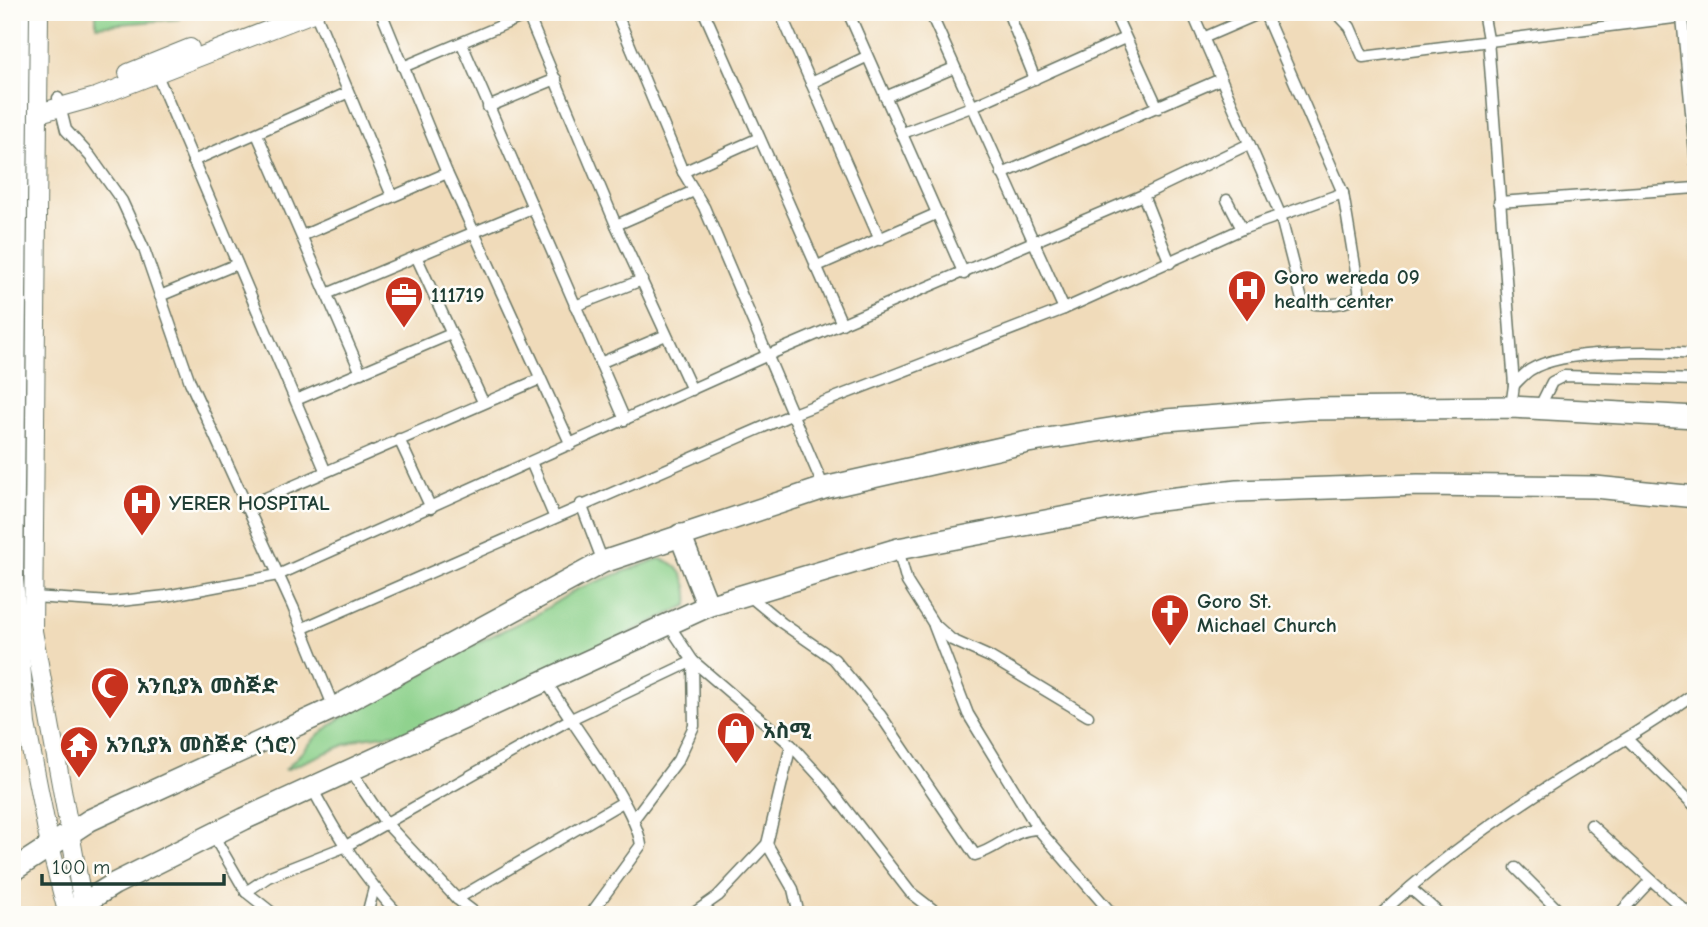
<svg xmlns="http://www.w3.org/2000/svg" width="1708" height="927" viewBox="0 0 1708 927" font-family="'Comic Neue','Noto Sans Ethiopic',sans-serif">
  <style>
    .green { fill: #8ad089; stroke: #54865e; stroke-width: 2 }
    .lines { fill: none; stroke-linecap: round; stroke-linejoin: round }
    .street-casing { stroke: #687463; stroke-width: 13 }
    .primary-casing { stroke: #687463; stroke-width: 20 }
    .highway-casing { stroke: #687463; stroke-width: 24 }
    .street { stroke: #fff; stroke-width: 10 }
    .primary { stroke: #fff; stroke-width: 18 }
    .highway { stroke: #fff; stroke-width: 21 }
    .labels { text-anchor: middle; stroke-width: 5; stroke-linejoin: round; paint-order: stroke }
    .poi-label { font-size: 21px; font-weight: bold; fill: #1f3d34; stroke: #fdfcf7; text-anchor: start }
  </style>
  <rect width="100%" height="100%" fill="#fdfcf7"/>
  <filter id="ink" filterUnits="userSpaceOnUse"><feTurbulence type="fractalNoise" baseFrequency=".0143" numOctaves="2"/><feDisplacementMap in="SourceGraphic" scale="14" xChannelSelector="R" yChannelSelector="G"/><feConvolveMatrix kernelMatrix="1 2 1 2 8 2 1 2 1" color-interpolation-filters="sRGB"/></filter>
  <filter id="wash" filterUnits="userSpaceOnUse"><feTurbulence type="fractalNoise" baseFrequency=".00686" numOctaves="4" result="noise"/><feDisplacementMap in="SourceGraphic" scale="28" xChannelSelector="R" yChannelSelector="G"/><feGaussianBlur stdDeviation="1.57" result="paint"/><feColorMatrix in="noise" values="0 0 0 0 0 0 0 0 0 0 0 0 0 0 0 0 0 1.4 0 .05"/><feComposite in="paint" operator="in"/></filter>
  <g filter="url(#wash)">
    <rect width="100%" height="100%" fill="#f0dbba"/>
    <g class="green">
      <polygon points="96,12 180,12 180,19 96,26"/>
      <path d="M658 559C681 561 690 584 688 605L426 730 361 738 285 770 319 734 356 707 408 683 454 654 537 614 577 589Z"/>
    </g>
  </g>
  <g filter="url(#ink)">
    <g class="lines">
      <g class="street-casing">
        <g id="street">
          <polyline points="315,12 392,196"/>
          <polyline points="381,12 447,173 571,445"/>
          <polyline points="616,12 683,172 704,207 824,488"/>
          <polyline points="704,12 842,324"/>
          <polyline points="780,12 880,240"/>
          <polyline points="848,12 964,274"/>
          <polyline points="930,12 1064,309"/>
          <polyline points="1008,12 1035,79"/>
          <polyline points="1114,12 1158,108"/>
          <path d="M1192 12 1280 214 1302 300C1315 307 1348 306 1359 295V290L1343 193 1264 12"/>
          <polyline points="1336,12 1350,27 1363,57 1682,17 1681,12"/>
          <polyline points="1483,12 1488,39 1514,385 1511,407"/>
          <polyline points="528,15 616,225 692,390"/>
          <polyline points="1682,17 1696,164"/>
          <polyline points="1203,38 1263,12"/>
          <polyline points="462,44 625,420"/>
          <polyline points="403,67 531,13"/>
          <polyline points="157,75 325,470"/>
          <polyline points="811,83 866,57"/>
          <polyline points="885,97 954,68"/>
          <polyline points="58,98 66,130 90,156 122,201 144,249 190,382 293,607 334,708"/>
          <polyline points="488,107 556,79"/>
          <polyline points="903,133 971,107 1125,38"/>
          <polyline points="257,134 361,373"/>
          <polyline points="193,161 347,93"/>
          <polyline points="683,172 759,138"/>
          <polyline points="1002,174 1221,79"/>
          <polyline points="1143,195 1170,263"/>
          <polyline points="1227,200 1242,229"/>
          <polyline points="1499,202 1696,188"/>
          <polyline points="616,225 694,191"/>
          <polyline points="304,235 447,173"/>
          <polyline points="416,256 483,402"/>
          <polyline points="815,267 938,213"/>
          <polyline points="329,293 532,208"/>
          <polyline points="160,296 237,264"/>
          <polyline points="575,306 642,280"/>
          <polyline points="600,363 666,335"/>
          <path d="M1514 385C1519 380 1524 374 1530 370 1563 349 1656 351 1696 354"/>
          <polyline points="296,400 451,334"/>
          <polyline points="1539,408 1552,382 1564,376 1696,380"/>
          <polyline points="399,439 431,508"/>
          <polyline points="531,462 554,516"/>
          <polyline points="581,504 603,562"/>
          <polyline points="245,507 540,379"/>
          <polyline points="898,549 907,582 933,623 952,640 990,657 1088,716"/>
          <path d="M747 594 782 623 834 659 881 716 975 855C999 849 1012 829 1038 829L1113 915"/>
          <polyline points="33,597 111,602 166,596 278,575 768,355 1143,195 1249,144"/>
          <polyline points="669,625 693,661 791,745 824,781 910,892 940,915"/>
          <polyline points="934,626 968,714 1038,829"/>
          <polyline points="301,629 793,414 1064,309 1242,229 1343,193"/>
          <path d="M546 681C570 722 635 804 641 845L590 915"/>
          <polyline points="1628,740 1696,807"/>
          <polyline points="350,770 385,822 457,899"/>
          <path d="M312 788C337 835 362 876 399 915"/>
          <polyline points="1591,825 1690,915"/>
          <polyline points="213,835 246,892 275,915"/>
          <polyline points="767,844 793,889 799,915"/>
          <polyline points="1516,868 1563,915"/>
          <polyline points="1410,888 1441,915"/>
          <polyline points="246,892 268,877 344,847 569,720 693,661 694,726 678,760 633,820"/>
          <polyline points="371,915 369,907 374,888"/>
          <polyline points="478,915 457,899 623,802"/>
          <polyline points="691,915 718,896 767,844 791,745"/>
          <path d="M1380 915C1434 863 1497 819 1560 779 1606 750 1652 725 1696 692"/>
          <polyline points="1618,915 1651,880"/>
        </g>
      </g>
      <g class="primary-casing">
        <g id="primary">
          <polyline points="20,12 14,580 26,724 50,846 68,915"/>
          <polyline points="39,12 33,631 85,915"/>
          <polyline points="128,73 190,48"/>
          <polyline points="39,113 96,97 315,12"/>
        </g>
      </g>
      <g class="highway-casing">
        <g id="highway">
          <polyline points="680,535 708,606"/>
          <polyline points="12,871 90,820 334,708 603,562 824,488 1028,442 1166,420 1309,409 1511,407 1696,417"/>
          <polyline points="65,915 114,884 244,819 708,606 898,549 1151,501 1237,491 1418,485 1595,487 1696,497"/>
        </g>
      </g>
      <use href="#street" class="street"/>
      <use href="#primary" class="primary"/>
      <use href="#highway" class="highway"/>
    </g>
  </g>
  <defs>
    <g id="hospital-pin" transform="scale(2.0125)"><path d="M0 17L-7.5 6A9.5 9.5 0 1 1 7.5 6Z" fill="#c8321e" stroke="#fdfcf7"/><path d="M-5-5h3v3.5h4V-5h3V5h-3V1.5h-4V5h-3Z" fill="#fff"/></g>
    <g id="office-pin" transform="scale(2.0125)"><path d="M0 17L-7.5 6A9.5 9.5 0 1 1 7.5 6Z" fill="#c8321e" stroke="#fdfcf7"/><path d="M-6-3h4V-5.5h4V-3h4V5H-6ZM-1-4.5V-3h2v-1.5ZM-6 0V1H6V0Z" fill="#fff"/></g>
    <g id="church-pin" transform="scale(2.0125)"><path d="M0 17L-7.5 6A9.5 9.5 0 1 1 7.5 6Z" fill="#c8321e" stroke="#fdfcf7"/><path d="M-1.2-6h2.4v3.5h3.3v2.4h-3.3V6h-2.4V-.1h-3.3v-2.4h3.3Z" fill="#fff"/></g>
    <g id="mosque-pin" transform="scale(2.0125)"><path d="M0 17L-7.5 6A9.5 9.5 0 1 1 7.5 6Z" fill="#c8321e" stroke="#fdfcf7"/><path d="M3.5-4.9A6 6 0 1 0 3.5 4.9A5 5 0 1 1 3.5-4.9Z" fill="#fff"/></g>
    <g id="shop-pin" transform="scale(2.0125)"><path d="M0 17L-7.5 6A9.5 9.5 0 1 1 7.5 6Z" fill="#c8321e" stroke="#fdfcf7"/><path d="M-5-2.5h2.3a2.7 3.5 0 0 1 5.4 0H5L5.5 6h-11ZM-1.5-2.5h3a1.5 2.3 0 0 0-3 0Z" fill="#fff"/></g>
    <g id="temple-pin" transform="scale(2.0125)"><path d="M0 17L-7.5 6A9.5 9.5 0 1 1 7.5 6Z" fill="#c8321e" stroke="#fdfcf7"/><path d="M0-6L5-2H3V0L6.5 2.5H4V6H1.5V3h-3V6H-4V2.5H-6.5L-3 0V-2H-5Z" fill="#fff"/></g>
  </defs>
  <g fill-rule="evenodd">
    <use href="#hospital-pin" x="1247" y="289"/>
    <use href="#office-pin" x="404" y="295"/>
    <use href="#hospital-pin" x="142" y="503"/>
    <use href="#church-pin" x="1170" y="613"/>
    <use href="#mosque-pin" x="110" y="686"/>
    <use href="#shop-pin" x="736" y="731"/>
    <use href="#temple-pin" x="79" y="745"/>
  </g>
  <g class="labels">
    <g class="poi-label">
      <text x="1274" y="284">Goro wereda 09<tspan x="1274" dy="24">health center</tspan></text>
      <text x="431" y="302">111719</text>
      <text x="169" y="510">YERER HOSPITAL</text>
      <text x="1197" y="608">Goro St.<tspan x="1197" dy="24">Michael Church</tspan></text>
      <text x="137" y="693">አንቢያእ መስጅድ</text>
      <text x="763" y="738">አስሚ</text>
      <text x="106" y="752">አንቢያእ መስጅድ (ጎሮ)</text>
    </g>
  </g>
  <rect width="1708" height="927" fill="none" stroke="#fdfcf7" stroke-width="42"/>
  <path d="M42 874v10h182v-10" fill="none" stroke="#1f3d34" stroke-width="3.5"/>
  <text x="52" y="874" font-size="21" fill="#1f3d34" stroke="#fdfcf7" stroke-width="5" paint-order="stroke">100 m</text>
</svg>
